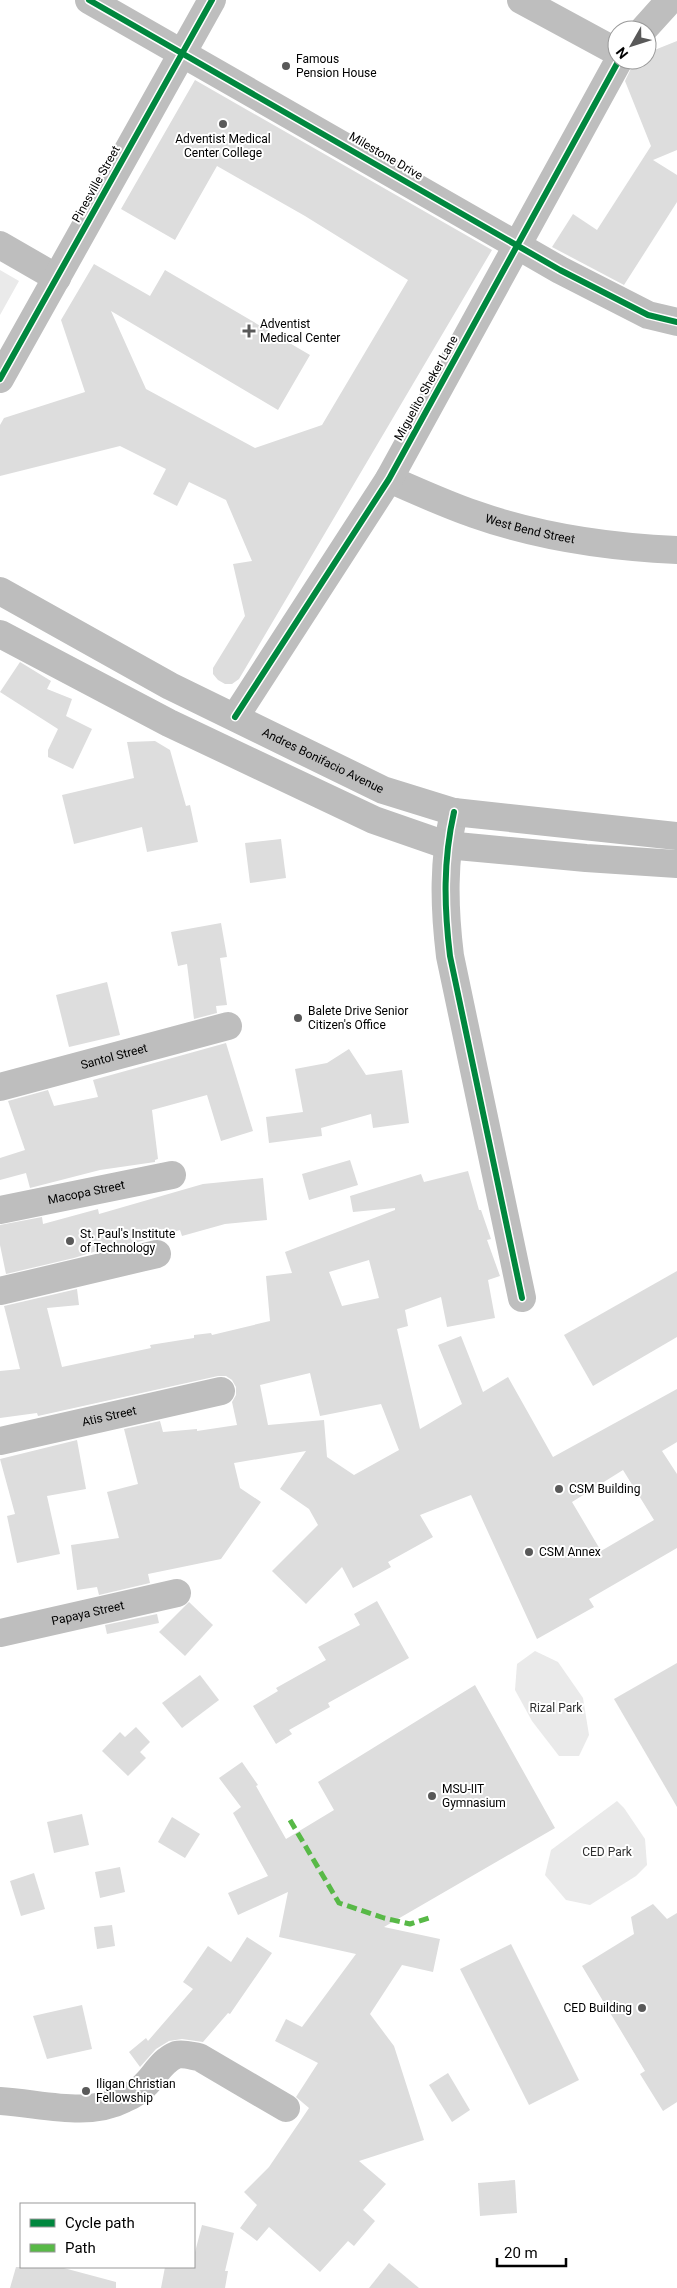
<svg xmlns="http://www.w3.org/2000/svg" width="677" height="2288" viewBox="0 0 677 2288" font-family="Roboto,sans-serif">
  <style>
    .green { fill: #eaeaea }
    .building { fill: #ddd; fill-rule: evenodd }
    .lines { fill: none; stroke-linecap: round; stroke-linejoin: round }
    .minor { stroke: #bebebe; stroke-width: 28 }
    .highway { stroke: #bdbdbd; stroke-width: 28 }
    .quiet { stroke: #58b947; stroke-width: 5; stroke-dasharray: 10 5; stroke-linecap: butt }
    .cycleway-casing { stroke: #fff; stroke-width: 9 }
    .cycleway { stroke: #00873e; stroke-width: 6 }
    .poi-dot { fill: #595959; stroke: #fff; stroke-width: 2 }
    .labels { text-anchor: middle; stroke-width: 4; stroke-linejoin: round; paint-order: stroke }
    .poi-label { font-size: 12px; fill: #000; stroke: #fff; text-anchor: start }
    .street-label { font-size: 12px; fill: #000; stroke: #fff }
    .park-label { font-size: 12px; fill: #303030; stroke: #fff }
  </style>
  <rect width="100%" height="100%" fill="#fff"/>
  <g class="green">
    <polygon points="0,270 19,281 0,315"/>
    <polygon points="535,1651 558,1662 583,1698 589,1735 579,1756 559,1756 532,1721 515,1690 517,1664"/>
    <polygon points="617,1801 624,1808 645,1839 647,1865 636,1876 590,1905 566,1900 545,1875 551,1850"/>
  </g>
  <g class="building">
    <polygon points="677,41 677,150 653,160 677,175 677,202 624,285 552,247 573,214 597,230 651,146 625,81 635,60 647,60 647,53"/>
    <polygon points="195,80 492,250 239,679 232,684 225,684 218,680 213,674 213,668 245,616 233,564 252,561 226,500 189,482 177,506 153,494 166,469 120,446 0,476 0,425 4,418 85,392 61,320 94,264 150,296 165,270 310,355 278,410 111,311 146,389 255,448 322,425 408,280 305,216 217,166 175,240 121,209"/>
    <polygon points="20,662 51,681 47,689 72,699 66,716 92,729 73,769 48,757 48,750 58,729 0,692"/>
    <polygon points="155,741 170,750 186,806 190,805 198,842 147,852 142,827 74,844 62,795 134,778 127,742"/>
    <polygon points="281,839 286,878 250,883 245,843"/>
    <polygon points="221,923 227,957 220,958 227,1005 216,1006 217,1013 194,1019 187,964 178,966 171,932"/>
    <polygon points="107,982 120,1035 69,1047 56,995"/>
    <polygon points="226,1043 253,1131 221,1141 207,1095 152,1110 158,1159 155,1160 155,1162 100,1170 30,1188 26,1173 0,1180 0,1158 25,1150 8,1101 48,1090 54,1106 98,1097 93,1080"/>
    <polygon points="349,1049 366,1075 402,1070 409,1123 373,1128 371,1114 321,1128 322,1136 269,1143 266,1117 303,1112 295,1069 327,1063"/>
    <polygon points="350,1160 358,1185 309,1200 302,1174"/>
    <path d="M468 1171 479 1210H481L491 1239 487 1240 500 1276 488 1280 495 1318 447 1327 441 1297 405 1310 408 1326 397 1329 420 1429 462 1404 438 1345 461 1336 483 1392 508 1377 553 1457 677 1389V1442L662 1451 677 1474V1548L589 1599 594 1607 537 1639 471 1495 420 1515 433 1537 388 1562 391 1567 353 1588 342 1567 306 1604 272 1571 318 1525 309 1509 280 1489 306 1451 234 1463 240 1488 261 1502 221 1559 148 1574 150 1583 99 1595 97 1587 77 1590 71 1545 119 1538 107 1492 138 1484 124 1429 160 1421 163 1432 197 1429V1431L237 1425 232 1402 236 1395V1387L232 1380 226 1376H218L38 1416 37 1413 0 1418V1371L20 1369 4 1306 77 1289 79 1305 47 1308 62 1367 151 1348 150 1345 194 1338V1335L211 1333 212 1335 270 1321 266 1276 292 1273 285 1252 395 1210V1208L353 1212 350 1196 421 1174 424 1182ZM369 1260 379 1298 342 1306 329 1272ZM310 1373 320 1416 381 1404 399 1450 354 1475 327 1457 324 1420 268 1425 260 1385ZM623 1470 654 1520 601 1551 572 1502Z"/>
    <polygon points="263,1178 267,1220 225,1224 182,1236 180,1230 131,1244 117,1247 116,1245 74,1258 6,1274 0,1245 0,1225 42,1217 43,1224 98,1209 99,1214 203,1184"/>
    <polygon points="677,1271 677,1337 593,1386 564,1335"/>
    <polygon points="77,1440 86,1489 47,1496 60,1554 17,1563 7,1516 15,1514 0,1459"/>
    <polygon points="377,1601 409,1658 328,1703 330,1707 289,1730 292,1734 276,1744 253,1706 278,1691 276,1688 326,1660 318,1647 360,1625 354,1614"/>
    <polygon points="189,1602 213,1625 185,1656 159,1632"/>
    <polygon points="157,1614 159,1623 107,1634 105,1625"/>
    <polygon points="677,1663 677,1807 614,1699"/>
    <polygon points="200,1675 219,1700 182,1728 162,1703"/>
    <polygon points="475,1685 555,1828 384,1927 440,1939 433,1972 402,1965 370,2014 394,2046 424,2140 359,2161 386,2184 363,2210 375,2221 354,2246 348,2241 320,2272 269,2227 257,2241 240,2228 257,2205 244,2192 269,2167 309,2108 296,2097 318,2063 275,2041 286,2019 302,2027 356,1954 279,1937 288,1892 238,1915 228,1893 268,1876 233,1813 241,1807 219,1778 242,1762 258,1785 256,1786 286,1839 334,1810 318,1782"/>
    <polygon points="136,1727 150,1742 140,1752 146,1758 128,1776 102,1751 120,1732 125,1737"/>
    <polygon points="82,1814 89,1845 54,1853 47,1822"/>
    <polygon points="172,1817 200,1834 185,1858 158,1842"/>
    <polygon points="120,1867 125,1892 100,1898 95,1872"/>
    <polygon points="34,1873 45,1909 21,1916 10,1881"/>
    <polygon points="653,1904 667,1919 677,1913 677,2102 663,2111 640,2074 645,2071 582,1966 634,1934 631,1917"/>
    <polygon points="112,1925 115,1946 97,1949 94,1927"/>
    <polygon points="247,1937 272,1953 230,2014 228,2013 203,2042 182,2039 169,2041 156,2049 140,2067 129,2052 146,2038 148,2041 193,1989 183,1982 208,1946 231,1962"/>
    <polygon points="511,1944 579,2080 529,2105 460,1969"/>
    <polygon points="82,2005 92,2049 47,2059 33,2016"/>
    <polygon points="448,2073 470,2110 452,2122 429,2085"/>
    <polygon points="515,2180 517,2213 480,2216 478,2183"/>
    <polygon points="202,2225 234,2233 225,2271 228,2271 225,2288 161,2288 165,2267 194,2267 194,2256"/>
    <polygon points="389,2263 419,2288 369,2288"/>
    <polygon points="16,2267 60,2267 116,2282 116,2288 10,2288"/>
  </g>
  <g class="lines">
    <g class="minor">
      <polyline points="89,0 560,270 648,315 677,322"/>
      <polyline points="521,0 617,52"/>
      <polyline points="643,30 670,0"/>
      <polyline points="0,245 57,278"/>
      <polyline points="0,379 212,0"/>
      <path id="s1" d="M389 479C417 491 445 504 474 514 539 537 609 547 677 550"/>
      <polyline points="235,717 389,479 619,60"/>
      <path d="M454 812C443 861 444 906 450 956L522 1298"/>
      <path id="s2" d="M0 1087 228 1026"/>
      <path id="s3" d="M0 1210 172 1175"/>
      <polyline points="0,1291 157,1254"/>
      <path id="s4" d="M0 1441 221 1391"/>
      <path id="s5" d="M0 1633 177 1593"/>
      <path d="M0 2101C40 2103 87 2118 124 2099 131 2096 141 2090 146 2084 155 2075 163 2060 176 2055 183 2053 192 2056 199 2057L286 2108"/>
    </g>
    <g class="highway">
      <path id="s6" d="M0 591 170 686 383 790 454 812 677 836"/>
      <polyline points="0,634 169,723 374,820 446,845 586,858 677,864"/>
    </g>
    <polyline class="quiet" points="290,1820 339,1903 384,1918 410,1924 432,1917"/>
    <g class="cycleway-casing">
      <g id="cycleway">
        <polyline points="89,0 560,270 648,315 677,322"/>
        <polyline points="0,379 212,0"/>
        <polyline points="235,717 389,479 619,60"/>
        <path d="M454 812C443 861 444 906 450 956L522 1298"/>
      </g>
    </g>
    <use href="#cycleway" class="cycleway"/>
  </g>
  <g class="poi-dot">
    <circle cx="286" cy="66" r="5"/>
    <circle cx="223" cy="124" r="5"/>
    <path d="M246.5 323.5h5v5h5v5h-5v5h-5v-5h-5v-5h5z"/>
    <circle cx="298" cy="1018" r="5"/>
    <circle cx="70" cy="1241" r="5"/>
    <circle cx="559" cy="1489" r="5"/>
    <circle cx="529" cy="1552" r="5"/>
    <circle cx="432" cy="1796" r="5"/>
    <circle cx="642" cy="2008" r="5"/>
    <circle cx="86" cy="2091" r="5"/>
  </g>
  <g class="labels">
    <g class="poi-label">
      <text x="296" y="63">Famous<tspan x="296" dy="14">Pension House</tspan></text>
      <text x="223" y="143" text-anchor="middle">Adventist Medical<tspan x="223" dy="14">Center College</tspan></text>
      <text x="260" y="328">Adventist<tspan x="260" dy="14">Medical Center</tspan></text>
      <text x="308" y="1015">Balete Drive Senior<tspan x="308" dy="14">Citizen's Office</tspan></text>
      <text x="80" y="1238">St. Paul's Institute<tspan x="80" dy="14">of Technology</tspan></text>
      <text x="569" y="1493">CSM Building</text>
      <text x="539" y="1556">CSM Annex</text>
      <text x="442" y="1793">MSU-IIT<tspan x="442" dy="14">Gymnasium</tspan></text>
      <text x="632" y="2012" text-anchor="end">CED Building</text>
      <text x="96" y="2088">Iligan Christian<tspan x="96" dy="14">Fellowship</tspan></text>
    </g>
    <g class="street-label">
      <text transform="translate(386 156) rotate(30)" y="4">Milestone Drive</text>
      <text transform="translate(96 184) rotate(-61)" y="4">Pinesville Street</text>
      <text transform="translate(426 388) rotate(-61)" y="4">Miguelito Sheker Lane</text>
      <text dy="4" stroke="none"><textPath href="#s1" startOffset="150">West Bend Street</textPath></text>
      <text dy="4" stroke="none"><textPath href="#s6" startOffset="365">Andres Bonifacio Avenue</textPath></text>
      <text dy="4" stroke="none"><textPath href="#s2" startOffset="118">Santol Street</textPath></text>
      <text dy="4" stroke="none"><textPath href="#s3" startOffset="88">Macopa Street</textPath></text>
      <text dy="4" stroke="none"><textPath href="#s4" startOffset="112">Atis Street</textPath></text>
      <text dy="4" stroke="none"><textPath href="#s5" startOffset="90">Papaya Street</textPath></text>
    </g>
    <g class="park-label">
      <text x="556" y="1712">Rizal Park</text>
      <text x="607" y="1856">CED Park</text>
    </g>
  </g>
  <rect x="20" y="2203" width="175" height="65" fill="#ffffff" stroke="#999999"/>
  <rect x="30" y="2219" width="25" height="8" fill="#00873e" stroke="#999999"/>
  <text x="65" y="2228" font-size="15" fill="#000000">Cycle path</text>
  <rect x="30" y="2244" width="25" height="8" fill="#58b947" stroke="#999999"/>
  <text x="65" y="2253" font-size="15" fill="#000000">Path</text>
  <g transform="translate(632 45) rotate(231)"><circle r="24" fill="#ffffff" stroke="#999999"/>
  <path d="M0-4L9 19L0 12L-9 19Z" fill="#595959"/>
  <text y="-8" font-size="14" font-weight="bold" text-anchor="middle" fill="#000000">N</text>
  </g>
  <path d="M497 2258v8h69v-8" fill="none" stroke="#000000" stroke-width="2.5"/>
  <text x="504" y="2258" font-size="15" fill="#000000" stroke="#ffffff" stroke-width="4" paint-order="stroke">20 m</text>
</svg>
